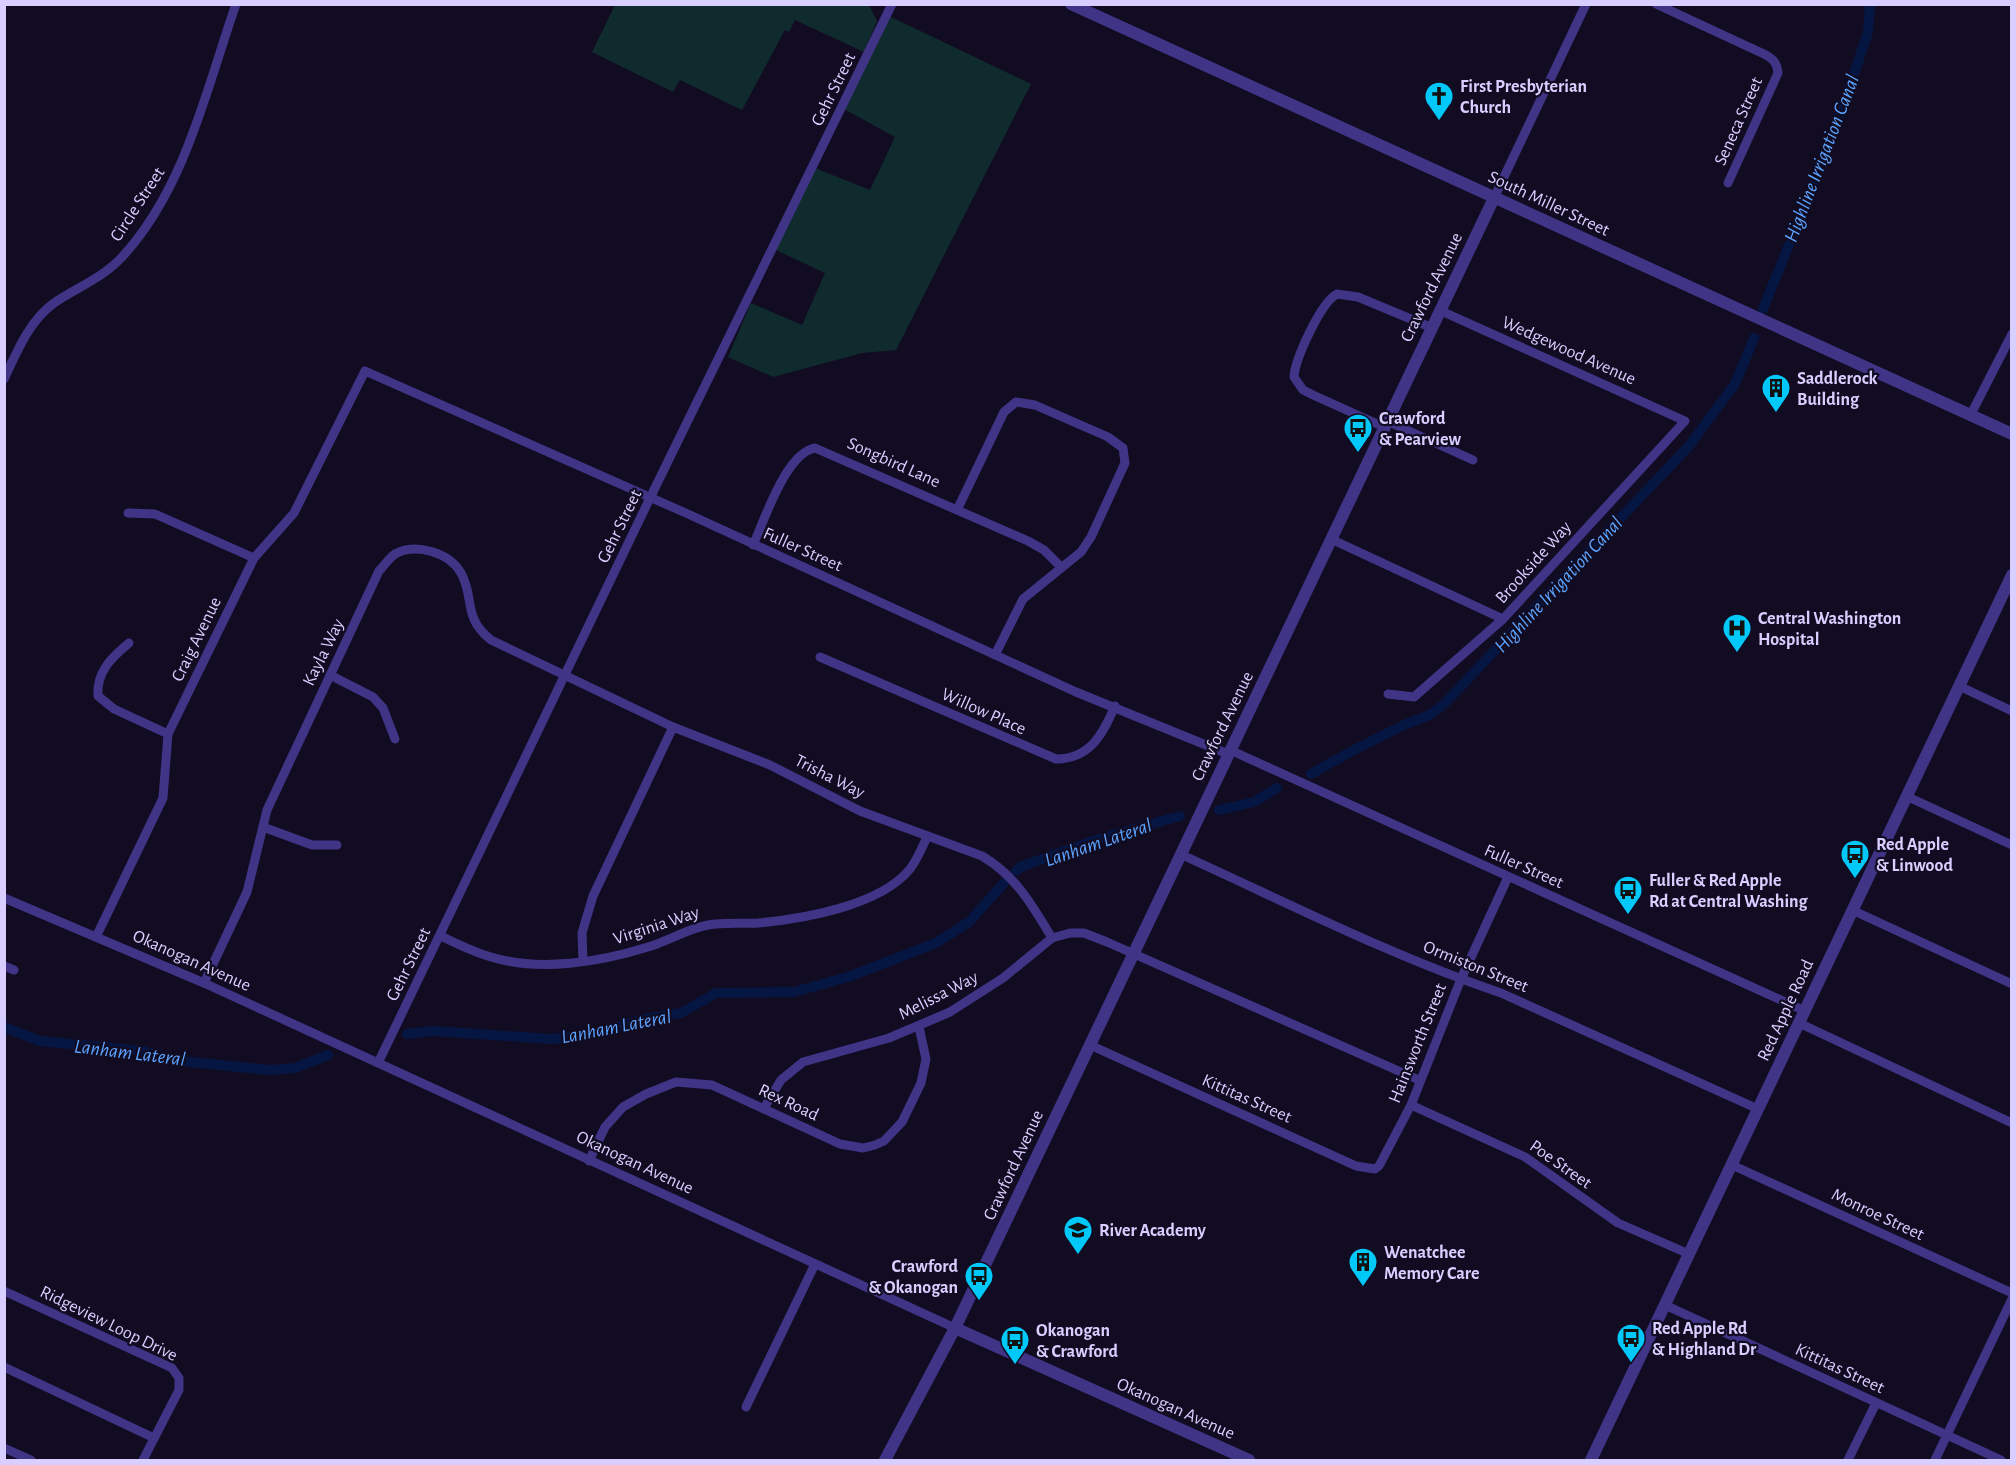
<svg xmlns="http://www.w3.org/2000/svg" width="2016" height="1465" viewBox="0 0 2016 1465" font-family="'Alegreya Sans',sans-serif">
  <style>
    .green { fill: #0f2b2d }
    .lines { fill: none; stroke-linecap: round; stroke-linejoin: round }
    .canal { stroke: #061642; stroke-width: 10 }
    .minor { stroke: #3f3485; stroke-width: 9 }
    .tertiary { stroke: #3f3485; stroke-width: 12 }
    .labels { text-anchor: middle; stroke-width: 4.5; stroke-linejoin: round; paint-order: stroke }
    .poi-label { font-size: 18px; font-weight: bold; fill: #d8ceff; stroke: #120c23; text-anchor: start }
    .street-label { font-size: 18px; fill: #d8ceff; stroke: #120c23 }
    .water-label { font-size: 20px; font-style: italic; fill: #5ca4ff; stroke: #120c23 }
  </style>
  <rect width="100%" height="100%" fill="#120c23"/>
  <g class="green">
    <polygon points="615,5 869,5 877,21 864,52 795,20 789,32 785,30 742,110 680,80 673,92 592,52"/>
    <polygon points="889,16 1031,84 896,350 862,353 773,377 728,357 751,303 802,325 825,273 776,250 815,168 870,190 895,137 844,109"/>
  </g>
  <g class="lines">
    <g class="canal">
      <polyline points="1763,309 1822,164 1857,65 1868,32 1870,4"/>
      <path d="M1311 774C1340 757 1369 742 1400 727 1418 718 1429 719 1445 703L1689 446 1735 384 1754 338"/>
      <polyline points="1219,810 1254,802 1277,788"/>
      <polyline points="1016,871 1020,867 1099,839 1180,816"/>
      <polyline points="4,1027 40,1041 143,1051 179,1061 270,1070 295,1068 328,1055"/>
      <polyline points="407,1034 433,1031 551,1039 584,1036 644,1019 681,1013 716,993 794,992 851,976 936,943 969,922 1004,883"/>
    </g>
    <g class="minor">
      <path d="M1656 4 1764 54C1772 58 1777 62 1778 73L1728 183"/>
      <polyline points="1494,198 1586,4"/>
      <path d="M4 379C17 352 29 321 54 303 76 288 104 277 122 257 185 189 206 90 236 4"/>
      <polyline points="1970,416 2012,334"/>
      <polyline points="1387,421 1473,460"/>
      <path d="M1384 427 1313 395 1303 390 1294 377C1295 359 1321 302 1337 294L1358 297 1430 327"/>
      <polyline points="958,508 1004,412 1016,402 1035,405 1108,437 1123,448 1125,463 1091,537 1081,552 1023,599 995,655"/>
      <polyline points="128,513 155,514 254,558"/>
      <polyline points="1333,540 1503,619"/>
      <path d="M753 545C765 519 786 453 815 448L1028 541 1044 550 1061 567"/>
      <path d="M129 643C112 657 96 672 98 696L114 709 168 734"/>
      <path d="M820 657 1056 759C1090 759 1103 734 1115 706"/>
      <polyline points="330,675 373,697 383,708 395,739"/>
      <polyline points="1959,686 2012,711"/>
      <polyline points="1388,694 1414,697 1503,619 1685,421 1439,310"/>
      <polyline points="1230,750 1805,1011"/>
      <polyline points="1906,796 2012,845"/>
      <polyline points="263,827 312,845 337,845"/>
      <path d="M1180 854C1286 902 1391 956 1501 993L1758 1109"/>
      <polyline points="4,898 204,983 955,1328"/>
      <polyline points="1852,910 2012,984"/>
      <path d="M441 936C457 944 473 952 491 957 540 972 600 962 648 947 668 941 687 929 708 925 724 922 741 924 758 923 802 919 880 906 910 869 917 860 922 848 927 837"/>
      <polyline points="96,937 163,798 168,734 254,558 294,513 365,371 688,514 1076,692 1228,754"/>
      <polyline points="583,961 582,933 593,896 673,727"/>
      <polyline points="4,966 14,970"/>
      <path d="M204 983 247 892 267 810 379 571C384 566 389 558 395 554 416 543 449 552 461 573 475 598 462 617 491 640L673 727 770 765 860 811 982 856C1016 876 1032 905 1052 938"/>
      <polyline points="1799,1023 2012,1123"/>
      <polyline points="1090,1045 1356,1166 1375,1169 1379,1166 1411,1105 1461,979 1508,877"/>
      <polyline points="378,1063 650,498 892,4"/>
      <polyline points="1411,1105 1525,1157 1618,1223 1689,1254"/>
      <polyline points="764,1108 781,1080 803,1062 889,1038 950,1012 1003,978 1052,938 1070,933 1084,933 1107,942 1419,1080"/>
      <polyline points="589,1161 605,1127 623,1107 646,1094 676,1082 712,1085 840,1144 863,1148 875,1145 884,1141 902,1122 921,1083 926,1059 919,1027"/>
      <polyline points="1732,1165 2012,1293"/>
      <polyline points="4,1291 172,1368 179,1378 179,1390 143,1460"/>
      <polyline points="1665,1305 2001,1460"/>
      <polyline points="4,1367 154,1438"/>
      <polyline points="746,1407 815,1264"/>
      <polyline points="4,1448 31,1460"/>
      <polyline points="1848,1460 1876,1403"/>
      <polyline points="1935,1460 2012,1299"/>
    </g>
    <g class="tertiary">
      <polyline points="1071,4 2012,434"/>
      <polyline points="955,1328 1249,1460"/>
      <polyline points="885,1460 955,1328 1494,198"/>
      <polyline points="1591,1460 2012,575"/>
    </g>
  </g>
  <defs>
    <g id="church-pin" transform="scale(1.5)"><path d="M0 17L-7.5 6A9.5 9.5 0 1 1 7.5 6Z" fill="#00c8f9" stroke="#120c23"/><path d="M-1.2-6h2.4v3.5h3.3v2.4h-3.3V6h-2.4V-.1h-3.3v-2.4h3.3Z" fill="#111"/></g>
    <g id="building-pin" transform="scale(1.5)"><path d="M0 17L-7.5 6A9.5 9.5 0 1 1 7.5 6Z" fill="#00c8f9" stroke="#120c23"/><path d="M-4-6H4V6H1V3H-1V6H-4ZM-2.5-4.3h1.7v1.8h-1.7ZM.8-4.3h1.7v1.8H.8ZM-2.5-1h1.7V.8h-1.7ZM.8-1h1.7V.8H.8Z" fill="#111"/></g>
    <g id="bus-pin" transform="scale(1.5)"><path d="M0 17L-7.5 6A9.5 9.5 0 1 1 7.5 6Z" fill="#00c8f9" stroke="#120c23"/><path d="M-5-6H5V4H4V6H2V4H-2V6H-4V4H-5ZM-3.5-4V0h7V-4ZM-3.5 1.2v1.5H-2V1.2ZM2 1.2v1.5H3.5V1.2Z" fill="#111"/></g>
    <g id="hospital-pin" transform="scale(1.5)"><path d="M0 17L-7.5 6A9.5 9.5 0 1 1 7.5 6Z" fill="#00c8f9" stroke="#120c23"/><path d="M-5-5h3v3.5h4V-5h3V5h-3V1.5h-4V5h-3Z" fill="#111"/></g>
    <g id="school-pin" transform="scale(1.5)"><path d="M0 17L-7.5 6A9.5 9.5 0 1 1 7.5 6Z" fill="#00c8f9" stroke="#120c23"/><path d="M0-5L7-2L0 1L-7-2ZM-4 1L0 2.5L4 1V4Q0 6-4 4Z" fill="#111"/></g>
  </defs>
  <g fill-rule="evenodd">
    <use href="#church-pin" x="1439" y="96"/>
    <use href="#building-pin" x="1776" y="388"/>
    <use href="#bus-pin" x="1358" y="428"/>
    <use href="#hospital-pin" x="1737" y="628"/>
    <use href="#bus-pin" x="1855" y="854"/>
    <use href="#bus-pin" x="1628" y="890"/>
    <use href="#school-pin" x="1078" y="1230"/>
    <use href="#building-pin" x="1363" y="1262"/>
    <use href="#bus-pin" x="979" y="1276"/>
    <use href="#bus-pin" x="1631" y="1338"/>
    <use href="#bus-pin" x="1015" y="1340"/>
  </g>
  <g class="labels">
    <g class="poi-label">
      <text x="1460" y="92">First Presbyterian<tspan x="1460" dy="21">Church</tspan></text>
      <text x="1797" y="384">Saddlerock<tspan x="1797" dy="21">Building</tspan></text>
      <text x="1379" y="424">Crawford<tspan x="1379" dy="21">&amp; Pearview</tspan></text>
      <text x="1758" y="624">Central Washington<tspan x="1758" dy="21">Hospital</tspan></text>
      <text x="1876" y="850">Red Apple<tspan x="1876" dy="21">&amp; Linwood</tspan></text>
      <text x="1649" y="886">Fuller &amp; Red Apple<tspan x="1649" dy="21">Rd at Central Washing</tspan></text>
      <text x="1099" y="1236">River Academy</text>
      <text x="1384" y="1258">Wenatchee<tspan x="1384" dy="21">Memory Care</tspan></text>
      <text x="958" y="1272" text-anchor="end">Crawford<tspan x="958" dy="21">&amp; Okanogan</tspan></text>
      <text x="1652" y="1334">Red Apple Rd<tspan x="1652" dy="21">&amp; Highland Dr</tspan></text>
      <text x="1036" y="1336">Okanogan<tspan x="1036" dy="21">&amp; Crawford</tspan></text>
    </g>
    <g class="street-label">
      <text transform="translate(833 89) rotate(-64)" y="6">Gehr Street</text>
      <text transform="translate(1738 121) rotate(-66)" y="6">Seneca Street</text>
      <text transform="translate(1549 203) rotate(25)" y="6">South Miller Street</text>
      <text transform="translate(137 204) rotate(-57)" y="6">Circle Street</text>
      <text transform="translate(1431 287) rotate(-64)" y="6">Crawford Avenue</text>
      <text transform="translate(1569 350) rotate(24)" y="6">Wedgewood Avenue</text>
      <text transform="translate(894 462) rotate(24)" y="6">Songbird Lane</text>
      <text transform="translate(619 526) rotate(-64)" y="6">Gehr Street</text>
      <text transform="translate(803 549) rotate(24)" y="6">Fuller Street</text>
      <text transform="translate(1533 562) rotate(-48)" y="6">Brookside Way</text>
      <text transform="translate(196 639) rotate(-64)" y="6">Craig Avenue</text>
      <text transform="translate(323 652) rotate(-64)" y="6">Kayla Way</text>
      <text transform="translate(984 711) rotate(24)" y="6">Willow Place</text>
      <text transform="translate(1222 726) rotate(-64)" y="6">Crawford Avenue</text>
      <text transform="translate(830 776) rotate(27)" y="6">Trisha Way</text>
      <text transform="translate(1524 866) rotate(24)" y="6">Fuller Street</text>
      <text transform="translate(656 925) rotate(-18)" y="6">Virginia Way</text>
      <text transform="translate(192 960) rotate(24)" y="6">Okanogan Avenue</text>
      <text transform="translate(408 964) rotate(-64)" y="6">Gehr Street</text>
      <text transform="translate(1476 966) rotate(22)" y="6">Ormiston Street</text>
      <text transform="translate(938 995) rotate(-27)" y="6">Melissa Way</text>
      <text transform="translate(1785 1010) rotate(-65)" y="6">Red Apple Road</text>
      <text transform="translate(1417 1043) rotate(-68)" y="6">Hainsworth Street</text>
      <text transform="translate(1247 1098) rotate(24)" y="6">Kittitas Street</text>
      <text transform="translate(789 1102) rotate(25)" y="6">Rex Road</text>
      <text transform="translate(635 1162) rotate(25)" y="6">Okanogan Avenue</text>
      <text transform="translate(1561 1164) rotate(35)" y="6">Poe Street</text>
      <text transform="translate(1013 1165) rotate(-65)" y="6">Crawford Avenue</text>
      <text transform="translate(1878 1214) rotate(25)" y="6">Monroe Street</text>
      <text transform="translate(109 1323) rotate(26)" y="6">Ridgeview Loop Drive</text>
      <text transform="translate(1840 1368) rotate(25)" y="6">Kittitas Street</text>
      <text transform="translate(1176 1408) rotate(24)" y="6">Okanogan Avenue</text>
    </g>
    <g class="water-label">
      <text transform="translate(1821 158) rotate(-69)" y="7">Highline Irrigation Canal</text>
      <text transform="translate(1558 584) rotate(-47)" y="7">Highline Irrigation Canal</text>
      <text transform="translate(1098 842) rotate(-19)" y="7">Lanham Lateral</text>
      <text transform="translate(616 1026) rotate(-11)" y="7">Lanham Lateral</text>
      <text transform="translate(130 1052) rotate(7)" y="7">Lanham Lateral</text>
    </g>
  </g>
  <rect width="2016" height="1465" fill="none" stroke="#d8ceff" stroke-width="12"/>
</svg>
